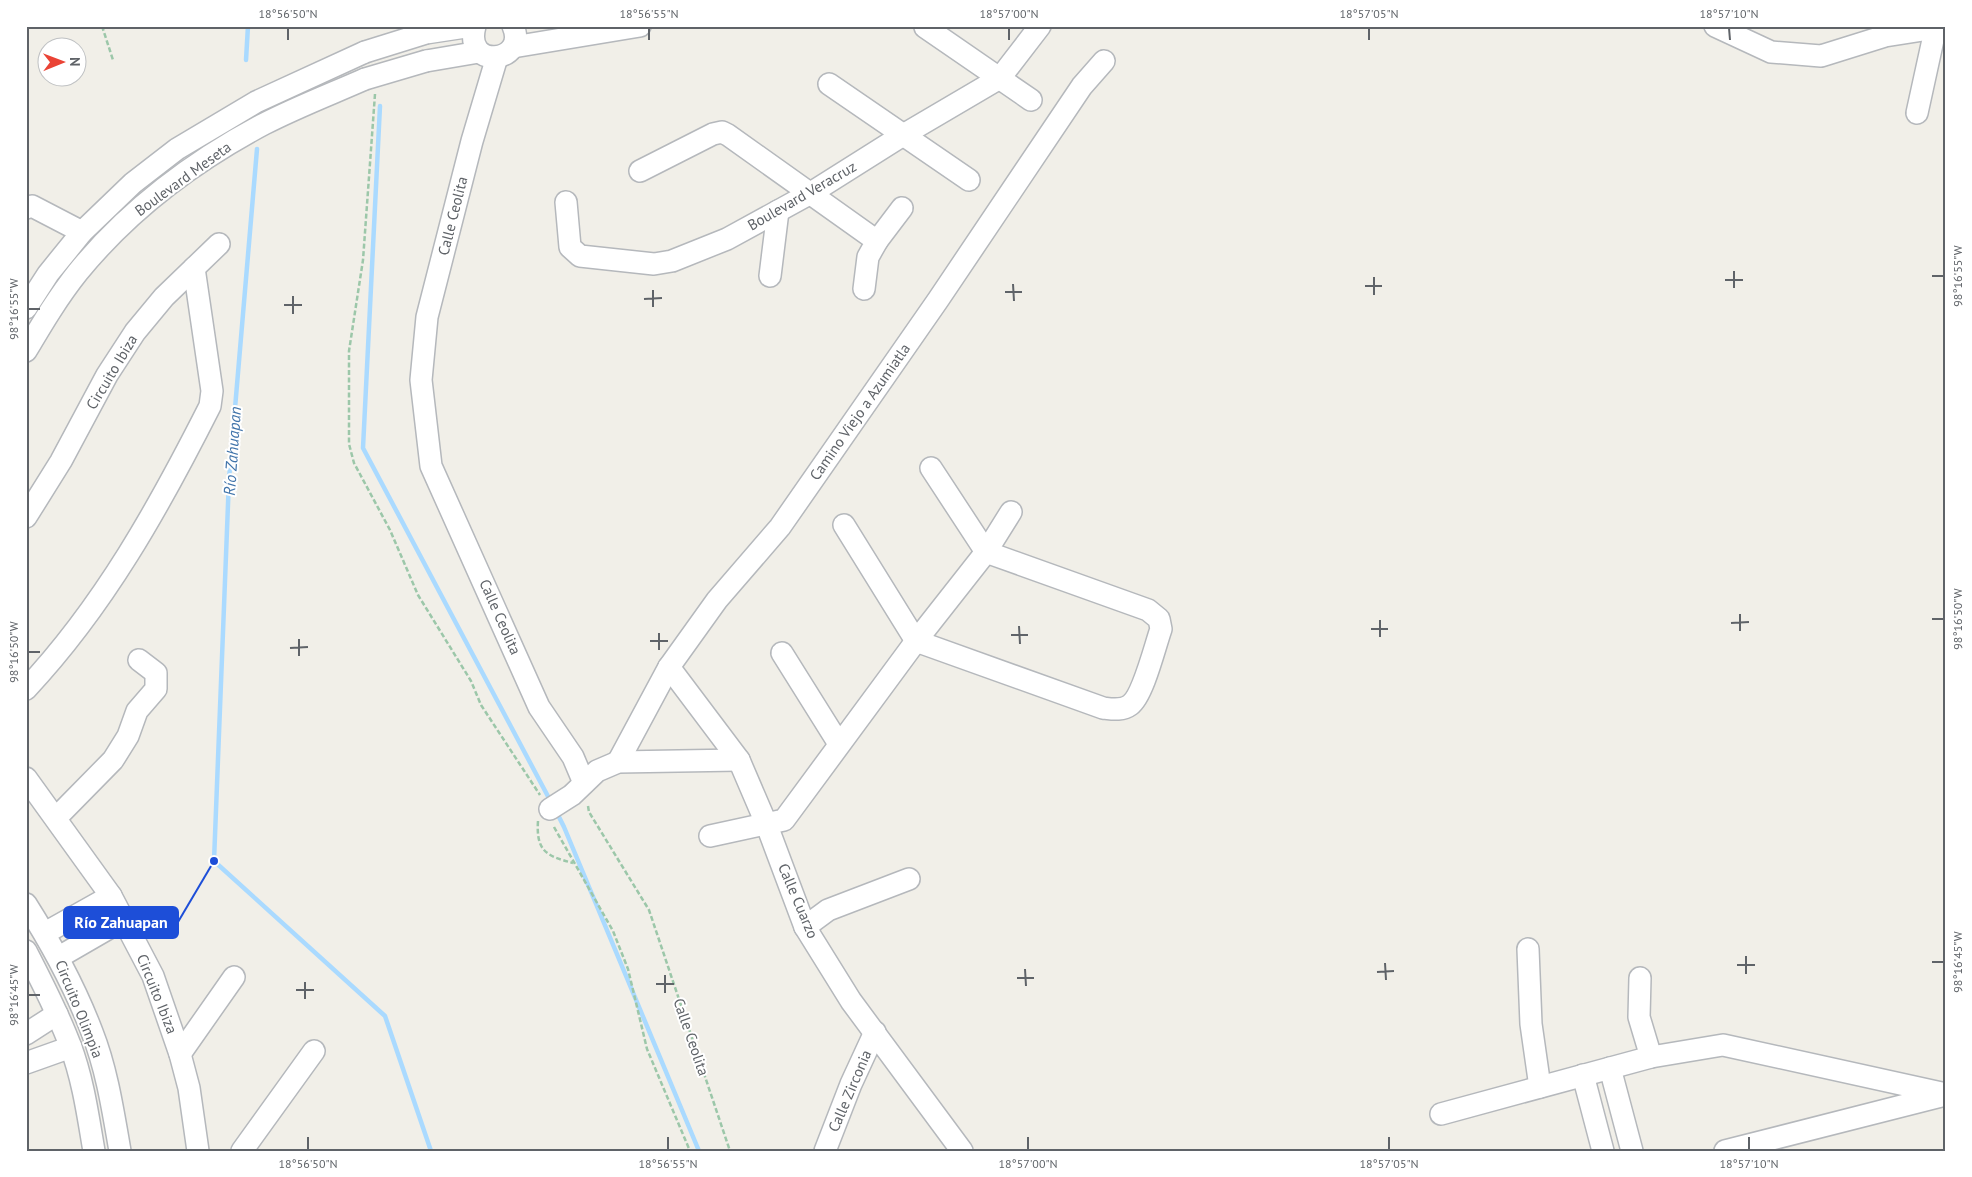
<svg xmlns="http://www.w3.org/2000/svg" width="1972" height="1177" viewBox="0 0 1972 1177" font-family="'PT Sans',sans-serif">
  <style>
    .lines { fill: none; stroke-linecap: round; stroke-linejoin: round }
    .stream { stroke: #aadaff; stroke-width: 4.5 }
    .minor-casing { stroke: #b5b8bc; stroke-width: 24 }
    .path { stroke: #9cc7a9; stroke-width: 2.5; stroke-dasharray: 5 2.5; stroke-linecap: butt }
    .minor { stroke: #fff; stroke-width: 21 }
    .minor-bridge-casing { stroke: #b5b8bc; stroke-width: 24; stroke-linecap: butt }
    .minor-bridge { stroke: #fff; stroke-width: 21 }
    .ticks { fill: none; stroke: #5f6368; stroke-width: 2 }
    .labels { text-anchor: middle; stroke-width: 4; stroke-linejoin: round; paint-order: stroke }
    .street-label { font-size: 15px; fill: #5f6368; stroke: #fff }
    .water-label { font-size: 16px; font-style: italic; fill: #4174aa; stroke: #fff }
    .leader { fill: none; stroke: #1d4ed8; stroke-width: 2 }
    .callout-dot { fill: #1d4ed8; stroke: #fff; stroke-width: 2 }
    .callout { fill: #1d4ed8; stroke: #1d4ed8; stroke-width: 2 }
    .callout-label { font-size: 16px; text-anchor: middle; font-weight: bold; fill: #fff }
    .neatline { fill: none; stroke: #5f6368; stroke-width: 2 }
    .ticks-label { font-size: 12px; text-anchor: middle; fill: #5f6368 }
  </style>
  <rect width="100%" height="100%" fill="#f1efe8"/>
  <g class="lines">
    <g class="stream">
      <polyline points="246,60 248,26"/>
      <polyline points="380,106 363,448 551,802"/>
      <polyline points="257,149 229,479 214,861 385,1016 431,1151"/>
      <polyline points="556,811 564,827 699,1151"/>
    </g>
    <g class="minor-casing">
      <g id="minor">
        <path d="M475 26C463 71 529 63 513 26"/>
        <polyline points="1715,26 1771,52 1821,56 1885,36 1936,28"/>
        <polyline points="925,27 1031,100"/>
        <polyline points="426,33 472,26"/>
        <polyline points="513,47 640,26"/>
        <polyline points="497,57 472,141 427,317 421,380 431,466 539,707 573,757 584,783"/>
        <polyline points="426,61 479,52"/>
        <polyline points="829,84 969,180"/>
        <polyline points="1917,113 1936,26"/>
        <polyline points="640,171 713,134 722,132 728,135 877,241 868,257 864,289"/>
        <polyline points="566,202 570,247 580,256 654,264 672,261 727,239 811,193 903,135 1000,78 1040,26"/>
        <polyline points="26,208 32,206 82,232"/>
        <polyline points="877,241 902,208"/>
        <polyline points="770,276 778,211"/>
        <polyline points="26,308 48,274 82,232 133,183 177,149 256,102 365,52"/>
        <path d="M26 351C42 324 58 297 78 272 128 211 194 161 264 124 297 107 331 94 365 79"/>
        <polyline points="26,517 61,461 107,375 135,332 164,297 219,244"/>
        <path d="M844 525 916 641 1103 708C1112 709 1122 711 1130 705 1143 696 1155 646 1161 629L1159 619 1148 610 986 552 931 468"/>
        <polyline points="782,653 839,744"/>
        <polyline points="669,667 739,760 766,823 805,927 851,1001 962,1151"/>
        <path d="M26 689C104 606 159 507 210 406L212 391 194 268"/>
        <polyline points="618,762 669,667 717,600 780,527 938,300 1082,86 1104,61"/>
        <polyline points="26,778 111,896 153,976 180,1054 189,1088 198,1151"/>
        <polyline points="550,809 572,795 597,771 618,762 739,760"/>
        <polyline points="56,818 113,760 128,736 137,711 156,689 156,673 139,660"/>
        <polyline points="710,836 784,820 916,641 986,552 1011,512"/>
        <path d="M26 904C52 945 75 987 92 1032 107 1070 113 1111 120 1151"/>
        <polyline points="805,927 828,910 909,879"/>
        <polyline points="45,933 111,896"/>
        <polyline points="1528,949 1531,1024 1540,1087"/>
        <path d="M26 951C42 982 58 1013 70 1045 83 1079 88 1116 94 1151"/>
        <polyline points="59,957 123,920"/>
        <polyline points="1640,978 1639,1017 1651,1057"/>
        <polyline points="26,1034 57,1014"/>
        <polyline points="180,1054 234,977"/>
        <polyline points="26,1063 71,1047"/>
        <polyline points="1610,1068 1632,1151"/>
        <polyline points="1583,1075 1603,1151"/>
        <polyline points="1441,1114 1651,1057 1723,1045 1946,1094"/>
        <polyline points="242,1151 314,1051"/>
        <polyline points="825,1151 851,1084 875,1032"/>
        <polyline points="1725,1151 1941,1096"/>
      </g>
    </g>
    <g class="path">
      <polyline points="102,26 113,60"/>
      <polyline points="375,94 363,260 349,351 349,444 354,463 390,530 418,595 471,681 481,705 540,795"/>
      <polyline points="588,806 589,812 649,910 730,1151"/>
      <path d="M538 821C536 851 546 856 573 863"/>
      <polyline points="554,827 613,931 628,969 647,1049 690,1151"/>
    </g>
    <use href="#minor" class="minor"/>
    <g class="minor-bridge-casing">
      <g id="minor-bridge">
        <polyline points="365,52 426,33"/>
        <polyline points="365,79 426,61"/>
      </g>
    </g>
    <use href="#minor-bridge" class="minor-bridge"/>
  </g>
  <path class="ticks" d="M288 28V40M649 28V40M1009 28V40M1369 28V40M1729 28 1730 40M1734 271V288M1932 276H1944M1374 277V295M1725 280H1743M1013 284 1014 301M1365 286H1382M653 290V307M1005 292H1022M293 296V314M644 299 662 298M284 305H302M28 309H40M1740 614V631M1932 619H1944M1380 620V637M1731 623 1749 622M1019 626 1020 644M1371 629H1388M659 633V650M1011 635H1028M299 639V656M650 641H668M290 648 308 647M28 652H40M1746 956V974M1932 962H1944M1385 963 1386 980M1737 965H1755M1025 969 1026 986M1377 972 1394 971M665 975V993M1017 978H1034M305 982V999M656 984H674M296 990H314M28 995H40M308 1137V1150M668 1137V1150M1028 1137V1150M1389 1137V1150M1749 1137V1150"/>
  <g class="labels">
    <g class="street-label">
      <text transform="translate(183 179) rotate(-36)" y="5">Boulevard Meseta</text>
      <text transform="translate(802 196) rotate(-30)" y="5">Boulevard Veracruz</text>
      <text transform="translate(453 216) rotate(-76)" y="5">Calle Ceolita</text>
      <text transform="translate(112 372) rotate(-59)" y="5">Circuito Ibiza</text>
      <text transform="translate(860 412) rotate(-55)" y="5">Camino Viejo a Azumiatla</text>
      <text transform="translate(500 617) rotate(66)" y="5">Calle Ceolita</text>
      <text transform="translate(798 901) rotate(67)" y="5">Calle Cuarzo</text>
      <text transform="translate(157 994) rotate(68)" y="5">Circuito Ibiza</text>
      <text transform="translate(79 1009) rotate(68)" y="5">Circuito Olimpia</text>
      <text transform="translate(691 1037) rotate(71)" y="5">Calle Ceolita</text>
      <text transform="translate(850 1091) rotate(-67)" y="5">Calle Zirconia</text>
    </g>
    <g class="water-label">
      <text transform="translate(232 451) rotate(-86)" y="6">Río Zahuapan</text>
    </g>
  </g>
  <path class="leader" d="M214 861L178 922"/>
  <circle class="callout-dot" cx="214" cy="861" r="5"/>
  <rect class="callout" x="64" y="907" width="114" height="31" rx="5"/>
  <g class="callout-label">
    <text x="121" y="928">Río Zahuapan</text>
  </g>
  <rect width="1972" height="1177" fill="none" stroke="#ffffff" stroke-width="55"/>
  <g transform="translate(62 62) rotate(89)"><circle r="24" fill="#ffffff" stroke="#bfc1c3"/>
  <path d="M0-4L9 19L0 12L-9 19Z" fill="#ea4335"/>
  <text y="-8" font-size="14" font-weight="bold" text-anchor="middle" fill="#5f6368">N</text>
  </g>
  <rect x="28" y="28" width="1916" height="1122" class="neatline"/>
  <g class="ticks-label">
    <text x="288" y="18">18°56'50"N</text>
    <text x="649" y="18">18°56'55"N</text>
    <text x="1009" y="18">18°57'00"N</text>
    <text x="1369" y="18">18°57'05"N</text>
    <text x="1729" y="18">18°57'10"N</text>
    <text transform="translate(1958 276) rotate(-90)" y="4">98°16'55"W</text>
    <text transform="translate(14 309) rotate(-90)" y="4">98°16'55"W</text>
    <text transform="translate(1958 619) rotate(-90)" y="4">98°16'50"W</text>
    <text transform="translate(14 652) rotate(-90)" y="4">98°16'50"W</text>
    <text transform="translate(1958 962) rotate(-90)" y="4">98°16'45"W</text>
    <text transform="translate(14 995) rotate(-90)" y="4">98°16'45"W</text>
    <text x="308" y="1168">18°56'50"N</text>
    <text x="668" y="1168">18°56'55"N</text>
    <text x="1028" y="1168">18°57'00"N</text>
    <text x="1389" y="1168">18°57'05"N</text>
    <text x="1749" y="1168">18°57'10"N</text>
  </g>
</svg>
